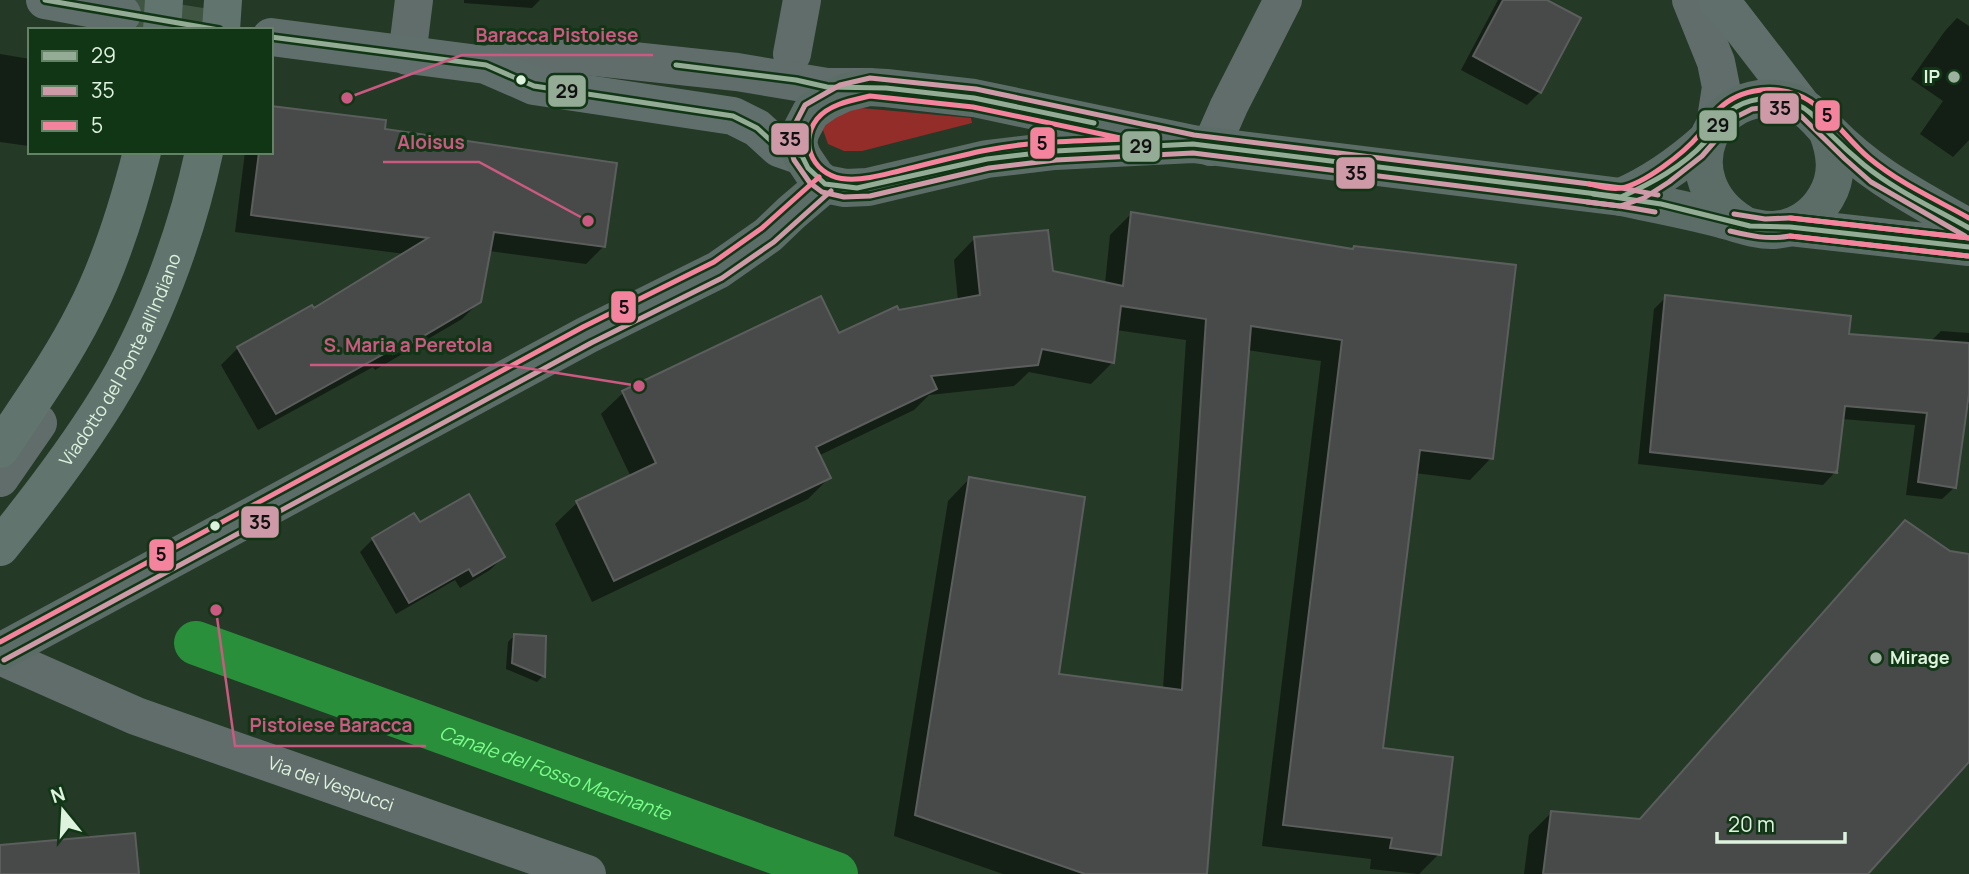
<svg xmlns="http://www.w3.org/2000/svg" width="1969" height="874" viewBox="0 0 1969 874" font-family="Manrope,sans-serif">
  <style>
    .green { fill: #932d29 }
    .shadow { fill: #0007 }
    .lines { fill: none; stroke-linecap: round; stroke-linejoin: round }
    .canal { stroke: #298f3b; stroke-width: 44 }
    .building { fill: #474a48; stroke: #5c5e5e; stroke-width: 2 }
    .secondary-tunnel { stroke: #405542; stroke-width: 38; stroke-dasharray: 38 19; stroke-linecap: butt }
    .street { stroke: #616d6b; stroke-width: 38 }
    .secondary { stroke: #606f6b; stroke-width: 38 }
    .primary { stroke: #5c6d67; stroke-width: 38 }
    .highway { stroke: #61746d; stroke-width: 38 }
    .highway-bridge { stroke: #61746d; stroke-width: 38 }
    .bus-1-casing { stroke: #113616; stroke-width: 10 }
    .bus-2-casing { stroke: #113616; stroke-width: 10 }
    .bus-3-casing { stroke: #113616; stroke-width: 10 }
    .bus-1 { stroke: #94ac95; stroke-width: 5 }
    .bus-2 { stroke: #cf9aa8; stroke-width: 5 }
    .bus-3 { stroke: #f4849e; stroke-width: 5 }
    .poi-dot { fill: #9db29e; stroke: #113616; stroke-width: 2.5 }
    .bus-dot { fill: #def3de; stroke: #113616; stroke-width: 2.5 }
    .labels { text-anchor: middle; stroke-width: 6; stroke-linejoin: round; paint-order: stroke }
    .poi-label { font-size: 18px; font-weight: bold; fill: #def3de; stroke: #113616; text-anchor: end }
    .street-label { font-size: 18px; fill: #def3de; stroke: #113616 }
    .water-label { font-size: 19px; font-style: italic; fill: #7cfe8b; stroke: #113616 }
    .leader { fill: none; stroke: #ca5a82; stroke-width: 2.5 }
    .callout-dot { fill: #ca5a82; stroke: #113616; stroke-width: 2.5 }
    .callout-label { font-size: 19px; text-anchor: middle; font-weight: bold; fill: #ca5a82; stroke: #113616; stroke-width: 6; stroke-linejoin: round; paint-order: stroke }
    .line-badge { stroke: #113616; stroke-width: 2.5 }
    .pale-badge-label { font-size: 19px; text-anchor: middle; font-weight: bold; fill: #111 }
  </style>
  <rect width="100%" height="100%" fill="#243926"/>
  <polygon class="green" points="850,107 971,118 972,123 862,151 844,151 828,144 823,130 826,120"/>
  <g class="shadow">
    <polygon points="464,0 540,0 532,8 464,3"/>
    <polygon points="1498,0 1543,0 1540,92 1527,105 1461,70"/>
    <polygon points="1957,18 1969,26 1969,140 1953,157 1920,134 1943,101 1911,79 1945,31"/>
    <polygon points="0,54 30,59 29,146 0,142"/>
    <polygon points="383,130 604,246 586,264 489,251 480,301 462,319 375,370 373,367 258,430 221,365 238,348 313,310 405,254 235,232 245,152 271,152"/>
    <polygon points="1131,214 1351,250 1354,247 1491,458 1470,480 1415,473 1381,750 1439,854 1419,874 1370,869 1371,859 1262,846 1321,361 1247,350 1205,874 1003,874 894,836 948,501 969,479 1057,675 1163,689 1186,340 1116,330 1112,363 1091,384 1029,372 1014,386 929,395 914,410 818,456 829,478 808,499 592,602 555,524 577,503 631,477 601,414 623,393 821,298 839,336 898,312 958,301 954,260 975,238 1052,273 1105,284 1110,235"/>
    <polygon points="1666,297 1847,336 1930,342 1941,331 1969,333 1969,406 1966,405 1955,487 1942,499 1906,495 1915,425 1842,419 1836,471 1823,485 1638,464 1654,309"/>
    <polygon points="1905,522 1949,553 1969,555 1969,760 1866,874 1524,874 1529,835 1551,813 1639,821 1883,545"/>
    <polygon points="373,539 503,557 490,570 460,588 455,580 396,614 360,552"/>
    <polygon points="514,636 543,676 537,682 506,669 508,642"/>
  </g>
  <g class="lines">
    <path class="canal" id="s1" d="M196 643 836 874"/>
  </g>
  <g class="building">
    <polygon points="1503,0 1547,0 1581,18 1541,93 1473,56"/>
    <polygon points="271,106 386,120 385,129 617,163 605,247 494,232 481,302 393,354 391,350 276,414 237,347 312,305 314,308 428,238 251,215 259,152 271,152"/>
    <polygon points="1131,212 1353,249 1354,246 1516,265 1493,459 1420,450 1383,748 1453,757 1441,855 1390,848 1392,838 1283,825 1342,340 1251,326 1207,874 1085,874 915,815 969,477 1085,497 1059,674 1182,690 1206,319 1121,306 1114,363 1042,349 1038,365 931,376 937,389 816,447 831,478 614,581 576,501 656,463 622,391 821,296 839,333 897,306 899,310 980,295 974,237 1048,230 1053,271 1123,286"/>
    <polygon points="1665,295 1851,316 1849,334 1969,343 1969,394 1956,488 1918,482 1927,413 1845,406 1837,472 1835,471 1838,473 1650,452"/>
    <polygon points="469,494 505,557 473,576 469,569 409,603 372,538 414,513 420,522"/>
    <polygon points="1905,520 1950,551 1969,554 1969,762 1868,874 1543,874 1551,811 1640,819"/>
    <polygon points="514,634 546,636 545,677 512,663"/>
    <polygon points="135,833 139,874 0,874 0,845"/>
  </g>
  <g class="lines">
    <polyline class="secondary-tunnel" points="122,14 220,30"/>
    <g class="street">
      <polyline points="1691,0 1716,62 1721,87 1715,126"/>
      <polyline points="792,54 802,0"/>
      <polyline points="407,56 414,0"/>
      <polyline points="486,65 539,51 737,72 827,87 869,87"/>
      <polyline points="1211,147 1229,106 1283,0"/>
      <polyline points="0,478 38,423"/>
      <path id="s2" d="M0 656 136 716 587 874"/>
    </g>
    <g class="secondary">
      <polyline points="45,0 122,14"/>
      <polyline points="1717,0 1731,14 1802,106"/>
      <polyline points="271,37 486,65 534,86 733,116 757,128 779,148 802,156"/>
    </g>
    <g class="primary">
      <path d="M1193 144 1055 151 987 159 868 187 845 188 825 184 816 177 802 156 798 144 800 133 811 112 827 101 844 93 869 87 886 88 974 98 1193 144 1621 197C1655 204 1688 210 1721 219 1738 223 1756 231 1774 230 1796 229 1815 216 1826 197 1839 175 1836 153 1827 130"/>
      <path d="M1621 197C1654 183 1680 164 1707 140"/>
      <path d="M1741 223C1670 179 1709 82 1788 101 1808 106 1816 119 1829 132 1873 177 1916 197 1969 228"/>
      <polyline points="1790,227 1969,247"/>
      <polyline points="0,652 587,335 718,270 768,235 791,213 825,184"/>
    </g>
    <g class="highway">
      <polyline points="221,30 223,0"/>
      <path d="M0 449C29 405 61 361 85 313 111 263 128 207 142 152"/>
      <path id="s3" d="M0 547C38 500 75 452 107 400 152 328 186 236 204 152"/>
    </g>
    <polyline class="highway-bridge" points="162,30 164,0"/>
    <g class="bus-1-casing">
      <g id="bus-1">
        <polyline points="45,0 219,30"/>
        <path d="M271 37 486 65 534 86 733 116 757 128 779 148 802 156 808 168 825 184 857 188 987 159 1055 151 1193 144 1621 197C1652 183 1682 167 1705 142 1716 130 1722 115 1736 107 1755 96 1778 96 1798 105 1812 111 1819 123 1829 133 1840 144 1852 155 1864 165 1896 191 1934 208 1969 228"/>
        <polyline points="676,65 796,80 827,87 886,88 974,98 1094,123"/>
        <polyline points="1593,194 1661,204 1750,226 1790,227 1969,247"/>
      </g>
    </g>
    <g class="bus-2-casing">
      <g id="bus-2">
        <polyline points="1587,202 1620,206 1644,198 1669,182 1702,156 1736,117 1752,109 1771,107 1789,110 1801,116 1845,159 1871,182 1965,236"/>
        <polyline points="1655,212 1620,206 1193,153 1056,160 989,168 870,196 844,197 822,192 810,183 794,160 789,143 792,130 805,105 840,85 870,78 976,89 1194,135 1622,188 1658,195"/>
        <polyline points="1734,214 1765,219 1789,218"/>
        <polyline points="1791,218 1969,238"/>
        <path d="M1730 231C1751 236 1768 240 1790 236L1968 256"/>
        <polyline points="4,660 591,343 722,278 774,242 831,191"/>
      </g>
    </g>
    <g class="bus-3-casing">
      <g id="bus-3">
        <path d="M870 96 973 107 1125 139C1078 141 1029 141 982 151 954 157 927 164 899 171 882 175 865 180 847 179 816 178 797 145 817 119 829 104 853 100 870 96Z"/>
        <path d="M1589 184C1599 186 1610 190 1621 188 1644 184 1684 153 1699 135 1705 128 1709 120 1715 113 1735 90 1769 84 1798 95 1825 105 1846 139 1869 158 1899 183 1935 199 1969 218"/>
        <polyline points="1790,218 1969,238"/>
        <polyline points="1790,236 1968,256"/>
        <polyline points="0,642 583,327 714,262 762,228 819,177"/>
      </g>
    </g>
    <use href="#bus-1" class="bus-1"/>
    <use href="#bus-2" class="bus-2"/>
    <use href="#bus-3" class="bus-3"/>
  </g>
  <g class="poi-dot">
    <circle cx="1954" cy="77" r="7"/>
    <circle cx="1876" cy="658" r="7"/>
  </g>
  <g class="bus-dot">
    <circle cx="521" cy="80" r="6"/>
    <circle cx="215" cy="526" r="6"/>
  </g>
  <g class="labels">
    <g class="poi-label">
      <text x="1940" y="83">IP</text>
      <text x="1890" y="664" text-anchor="start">Mirage</text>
    </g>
    <g class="street-label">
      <text dy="6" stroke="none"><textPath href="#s3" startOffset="224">Viadotto del Ponte all'Indiano</textPath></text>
      <text dy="6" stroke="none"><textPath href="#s2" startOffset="355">Via dei Vespucci</textPath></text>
    </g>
    <g class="water-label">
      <text dy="7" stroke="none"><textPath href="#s1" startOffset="382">Canale del Fosso Macinante</textPath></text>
    </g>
  </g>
  <path class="leader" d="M347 98L462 55H653M588 221L479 162H383M639 386L507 365H310M216 610L235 746H426"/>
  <g class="callout-dot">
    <circle cx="347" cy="98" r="7"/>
    <circle cx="588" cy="221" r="7"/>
    <circle cx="639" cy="386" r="7"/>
    <circle cx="216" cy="610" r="7"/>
  </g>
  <g class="callout-label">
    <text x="557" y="42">Baracca Pistoiese</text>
    <text x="431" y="149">Aloisus</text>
    <text x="408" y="352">S. Maria a Peretola</text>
    <text x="331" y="732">Pistoiese Baracca</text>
  </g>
  <g class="line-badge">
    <rect x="547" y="74" width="40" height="34" rx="7" fill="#94ac95"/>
    <rect x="1759" y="92" width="41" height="33" rx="7" fill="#cf9aa8"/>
    <rect x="1814" y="99" width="27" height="33" rx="7" fill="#f4849e"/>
    <rect x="1698" y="109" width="40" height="33" rx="7" fill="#94ac95"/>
    <rect x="770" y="122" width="40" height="34" rx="7" fill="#cf9aa8"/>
    <rect x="1029" y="126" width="27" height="34" rx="7" fill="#f4849e"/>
    <rect x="1121" y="130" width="40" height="33" rx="7" fill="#94ac95"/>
    <rect x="1335" y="156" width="41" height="34" rx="7" fill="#cf9aa8"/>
    <rect x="610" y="290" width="27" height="34" rx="7" fill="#f4849e"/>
    <rect x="240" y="505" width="40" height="34" rx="7" fill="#cf9aa8"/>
    <rect x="148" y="538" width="27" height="34" rx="7" fill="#f4849e"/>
  </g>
  <g class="pale-badge-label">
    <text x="567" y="98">29</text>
    <text x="1780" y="115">35</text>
    <text x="1827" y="122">5</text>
    <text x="1718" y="132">29</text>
    <text x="790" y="146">35</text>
    <text x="1042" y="150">5</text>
    <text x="1141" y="153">29</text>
    <text x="1356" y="180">35</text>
    <text x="624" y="314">5</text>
    <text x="260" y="529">35</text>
    <text x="161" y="561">5</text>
  </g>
  <rect x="28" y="28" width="245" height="126" fill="#113616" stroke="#638266" stroke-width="2"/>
  <rect x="42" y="51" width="35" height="10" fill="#94ac95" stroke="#638266" stroke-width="2"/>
  <text x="91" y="63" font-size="21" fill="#def3de">29</text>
  <rect x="42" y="86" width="35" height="10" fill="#cf9aa8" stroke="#638266" stroke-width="2"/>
  <text x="91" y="98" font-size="21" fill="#def3de">35</text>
  <rect x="42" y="121" width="35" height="10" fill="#f4849e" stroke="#638266" stroke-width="2"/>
  <text x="91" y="133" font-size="21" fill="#def3de">5</text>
  <g transform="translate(63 811) rotate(342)" stroke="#113616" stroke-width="5" paint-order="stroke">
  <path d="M0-5L12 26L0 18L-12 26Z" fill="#def3de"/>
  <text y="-10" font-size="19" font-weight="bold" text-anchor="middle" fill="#def3de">N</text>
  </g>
  <path d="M1717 832v10h128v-10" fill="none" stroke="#def3de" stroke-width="3.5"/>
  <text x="1728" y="832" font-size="21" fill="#def3de" stroke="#113616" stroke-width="5" paint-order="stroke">20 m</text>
</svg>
